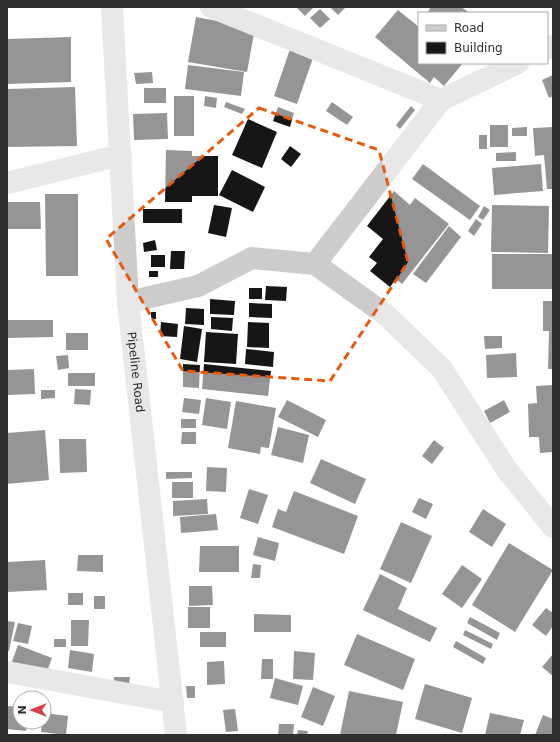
<svg xmlns="http://www.w3.org/2000/svg" width="560" height="742" viewBox="0 0 560 742" font-family="'DejaVu Sans',sans-serif">
  <style>
    .building { fill: #161616 }
    .lines { fill: none; stroke-linecap: round; stroke-linejoin: round }
    .minor { stroke: #ccc; stroke-width: 22 }
    .tertiary { stroke: #ccc; stroke-width: 22 }
    .marked { fill: none; stroke: #e8590c; stroke-width: 3; stroke-dasharray: 8 5; stroke-linejoin: round }
    .labels { text-anchor: middle; stroke-width: 4; stroke-linejoin: round; paint-order: stroke }
    .street-label { font-size: 12px; fill: #2f2f2f; stroke: #fff }
  </style>
  <rect width="100%" height="100%" fill="#fff"/>
  <g class="building">
    <polygon points="296,7 314,7 305,16"/>
    <polygon points="330,7 346,7 338,15"/>
    <polygon points="431,7 461,7 470,13 427,13"/>
    <polygon points="320,9 330,19 320,28 310,18"/>
    <polygon points="398,10 419,27 419,63 463,63 444,86 434,77 430,83 375,37"/>
    <polygon points="196,17 255,28 247,72 188,62"/>
    <polygon points="71,37 71,82 7,84 7,39"/>
    <polygon points="291,46 314,55 297,104 274,96"/>
    <polygon points="188,65 244,72 241,96 185,89"/>
    <polygon points="152,72 153,83 136,84 134,73"/>
    <polygon points="553,75 553,96 549,98 542,80"/>
    <polygon points="75,87 77,146 7,147 7,89"/>
    <rect x="144" y="88" width="22" height="15"/>
    <rect x="174" y="96" width="20" height="40"/>
    <polygon points="205,96 217,98 216,108 204,106"/>
    <polygon points="226,102 245,109 242,114 224,107"/>
    <polygon points="332,102 353,117 347,125 326,111"/>
    <polygon points="411,106 415,110 400,129 396,125"/>
    <polygon points="278,107 294,113 290,127 273,121"/>
    <polygon points="167,113 168,139 134,140 133,114"/>
    <polygon points="248,119 277,132 262,168 232,155"/>
    <rect x="490" y="125" width="18" height="22"/>
    <polygon points="527,127 527,136 512,136 512,128"/>
    <polygon points="553,127 553,189 547,189 544,155 535,156 533,128"/>
    <rect x="479" y="135" width="8" height="14"/>
    <polygon points="290,146 301,154 291,167 281,159"/>
    <polygon points="166,150 192,151 192,156 218,156 218,196 192,196 192,202 165,202"/>
    <polygon points="516,152 516,161 496,161 496,153"/>
    <polygon points="423,164 480,206 470,220 412,179"/>
    <polygon points="541,164 543,191 494,195 492,168"/>
    <polygon points="232,170 265,187 253,212 219,195"/>
    <polygon points="394,191 410,205 415,198 449,224 402,284 396,279 390,287 370,271 377,263 369,257 383,239 367,226"/>
    <polygon points="45,194 78,194 78,276 46,276"/>
    <polygon points="7,202 40,202 41,229 7,229"/>
    <polygon points="214,205 232,208 226,237 208,233"/>
    <polygon points="492,205 549,206 548,253 491,252"/>
    <polygon points="484,206 490,210 483,220 478,217"/>
    <rect x="143" y="209" width="39" height="14"/>
    <polygon points="476,219 482,224 474,236 468,231"/>
    <polygon points="449,226 461,237 426,283 413,274"/>
    <polygon points="155,240 157,250 144,252 143,243"/>
    <polygon points="171,251 185,251 184,269 170,269"/>
    <rect x="492" y="254" width="61" height="35"/>
    <rect x="151" y="255" width="14" height="12"/>
    <rect x="149" y="271" width="9" height="6"/>
    <polygon points="266,286 287,287 286,301 265,300"/>
    <rect x="249" y="288" width="13" height="11"/>
    <polygon points="210,299 235,301 234,315 210,314"/>
    <polygon points="543,301 553,301 553,369 548,369 549,331 543,331"/>
    <polygon points="249,303 272,304 272,318 249,317"/>
    <polygon points="186,308 204,309 204,325 185,324"/>
    <rect x="151" y="312" width="5" height="7"/>
    <polygon points="211,317 233,318 232,331 211,329"/>
    <polygon points="7,320 53,320 53,337 7,338"/>
    <polygon points="161,322 178,324 177,337 160,336"/>
    <polygon points="248,322 269,323 269,348 247,347"/>
    <polygon points="184,326 202,329 197,362 180,359"/>
    <polygon points="206,332 238,334 236,364 204,362"/>
    <rect x="66" y="333" width="22" height="17"/>
    <polygon points="484,336 502,336 502,348 485,349"/>
    <polygon points="246,349 274,352 273,367 245,364"/>
    <polygon points="516,353 517,377 487,378 486,355"/>
    <polygon points="68,355 69,368 58,370 56,356"/>
    <polygon points="183,364 200,365 199,388 183,387"/>
    <polygon points="204,364 271,371 268,396 202,389"/>
    <polygon points="34,369 35,394 7,395 7,370"/>
    <rect x="68" y="373" width="27" height="13"/>
    <polygon points="553,385 553,452 540,453 539,437 529,437 528,404 537,403 536,386"/>
    <polygon points="75,389 91,390 90,405 74,404"/>
    <polygon points="41,390 55,390 55,398 41,399"/>
    <polygon points="184,398 201,400 199,414 182,412"/>
    <polygon points="206,398 231,402 227,429 202,425"/>
    <polygon points="287,400 326,420 318,437 278,417"/>
    <polygon points="504,400 510,412 490,423 484,411"/>
    <polygon points="236,401 276,408 269,448 261,447 260,454 228,448"/>
    <rect x="181" y="419" width="15" height="9"/>
    <polygon points="278,427 309,435 303,463 271,455"/>
    <polygon points="45,430 49,480 7,484 7,433"/>
    <polygon points="182,432 196,432 196,444 181,444"/>
    <polygon points="59,439 86,439 87,472 60,473"/>
    <polygon points="434,440 444,448 432,464 422,456"/>
    <polygon points="321,459 366,479 355,504 310,483"/>
    <polygon points="207,467 227,468 226,492 206,491"/>
    <polygon points="166,472 192,472 192,478 166,479"/>
    <rect x="172" y="482" width="21" height="16"/>
    <polygon points="249,489 268,495 258,524 240,518"/>
    <polygon points="294,491 358,516 344,554 272,527 278,509 286,512"/>
    <polygon points="419,498 433,504 426,519 412,512"/>
    <polygon points="207,499 208,514 173,516 173,501"/>
    <polygon points="483,509 506,524 492,547 469,532"/>
    <polygon points="216,514 218,530 181,533 180,517"/>
    <polygon points="401,522 432,536 411,583 380,569"/>
    <polygon points="258,537 279,543 275,561 253,555"/>
    <polygon points="509,543 553,570 515,632 472,605"/>
    <polygon points="200,546 239,546 239,572 199,572"/>
    <polygon points="78,555 103,555 103,572 77,571"/>
    <polygon points="45,560 47,590 7,592 7,562"/>
    <polygon points="253,564 261,565 260,578 251,578"/>
    <polygon points="462,565 482,579 462,608 442,594"/>
    <polygon points="380,574 407,588 398,609 437,628 430,642 363,610"/>
    <polygon points="189,586 212,586 213,605 189,606"/>
    <rect x="68" y="593" width="15" height="12"/>
    <rect x="94" y="596" width="11" height="13"/>
    <rect x="188" y="607" width="22" height="21"/>
    <polygon points="546,608 553,613 553,626 546,636 532,625"/>
    <polygon points="254,614 291,615 291,632 254,632"/>
    <polygon points="470,617 500,633 497,640 467,623"/>
    <polygon points="71,620 89,620 88,646 71,646"/>
    <polygon points="7,621 15,622 9,651 7,651"/>
    <polygon points="18,623 32,626 28,644 13,641"/>
    <polygon points="465,630 493,644 491,649 463,635"/>
    <rect x="200" y="632" width="26" height="15"/>
    <polygon points="357,634 415,659 403,690 344,665"/>
    <rect x="54" y="639" width="12" height="8"/>
    <polygon points="456,641 486,658 483,664 453,647"/>
    <polygon points="18,645 52,658 45,677 11,664"/>
    <polygon points="70,650 94,654 92,672 68,668"/>
    <polygon points="294,651 315,653 313,680 293,679"/>
    <polygon points="553,654 553,676 542,667"/>
    <polygon points="262,659 273,659 273,679 261,679"/>
    <polygon points="224,661 225,684 207,685 207,662"/>
    <polygon points="114,677 130,677 129,687 113,687"/>
    <polygon points="275,678 303,686 298,705 270,698"/>
    <polygon points="425,684 472,698 462,733 415,719"/>
    <polygon points="186,686 195,686 195,698 187,698"/>
    <polygon points="313,687 335,696 323,726 301,717"/>
    <polygon points="349,691 403,702 396,735 340,735"/>
    <polygon points="7,706 20,707 20,722 27,722 26,731 7,729"/>
    <polygon points="235,709 238,731 226,732 223,710"/>
    <polygon points="44,713 68,716 66,735 41,732 42,722 44,722"/>
    <polygon points="490,713 524,720 520,735 485,735"/>
    <polygon points="543,715 553,719 553,735 535,735"/>
    <polygon points="279,724 294,724 293,735 278,735"/>
    <polygon points="298,730 308,731 307,735 297,735"/>
  </g>
  <g class="lines">
    <g class="minor">
      <polyline points="211,7 441,100 518,63"/>
      <polyline points="547,49 553,46"/>
      <polyline points="7,183 121,155"/>
      <polyline points="315,264 441,100"/>
      <polyline points="128,302 198,286 252,258 315,264 385,314 442,369 507,470 553,527"/>
      <polyline points="7,672 173,702"/>
    </g>
    <path class="tertiary" id="s1" d="M112 7 128 302 176 735"/>
  </g>
  <path d="M0 0H560V742H0ZM259 108 379 150 408 262 330 381 183 371 106 239Z" fill="#fff" fill-opacity=".55" fill-rule="evenodd"/>
  <path class="marked" d="M259 108 379 150 408 262 330 381 183 371 106 239Z"/>
  <g class="labels">
    <g class="street-label">
      <text dy="4" stroke="none"><textPath href="#s1" startOffset="366">Pipeline Road</textPath></text>
    </g>
  </g>
  <rect width="560" height="742" fill="none" stroke="#2f2f2f" stroke-width="16"/>
  <rect x="418" y="12" width="130" height="52" fill="#ffffff" stroke="#acacac"/>
  <rect x="426" y="25" width="20" height="6" fill="#cccccc" stroke="#acacac"/>
  <text x="454" y="32" font-size="12" fill="#2f2f2f">Road</text>
  <rect x="426" y="42" width="20" height="12" fill="#161616" stroke="#acacac"/>
  <text x="454" y="52" font-size="12" fill="#2f2f2f">Building</text>
  <g transform="translate(32 710) rotate(270)"><circle r="19" fill="#ffffff" stroke="#acacac"/>
  <path d="M0-3L7 15L0 10L-7 15Z" fill="#d64149"/>
  <text y="-6" font-size="11" font-weight="bold" text-anchor="middle" fill="#2f2f2f">N</text>
  </g>
</svg>
